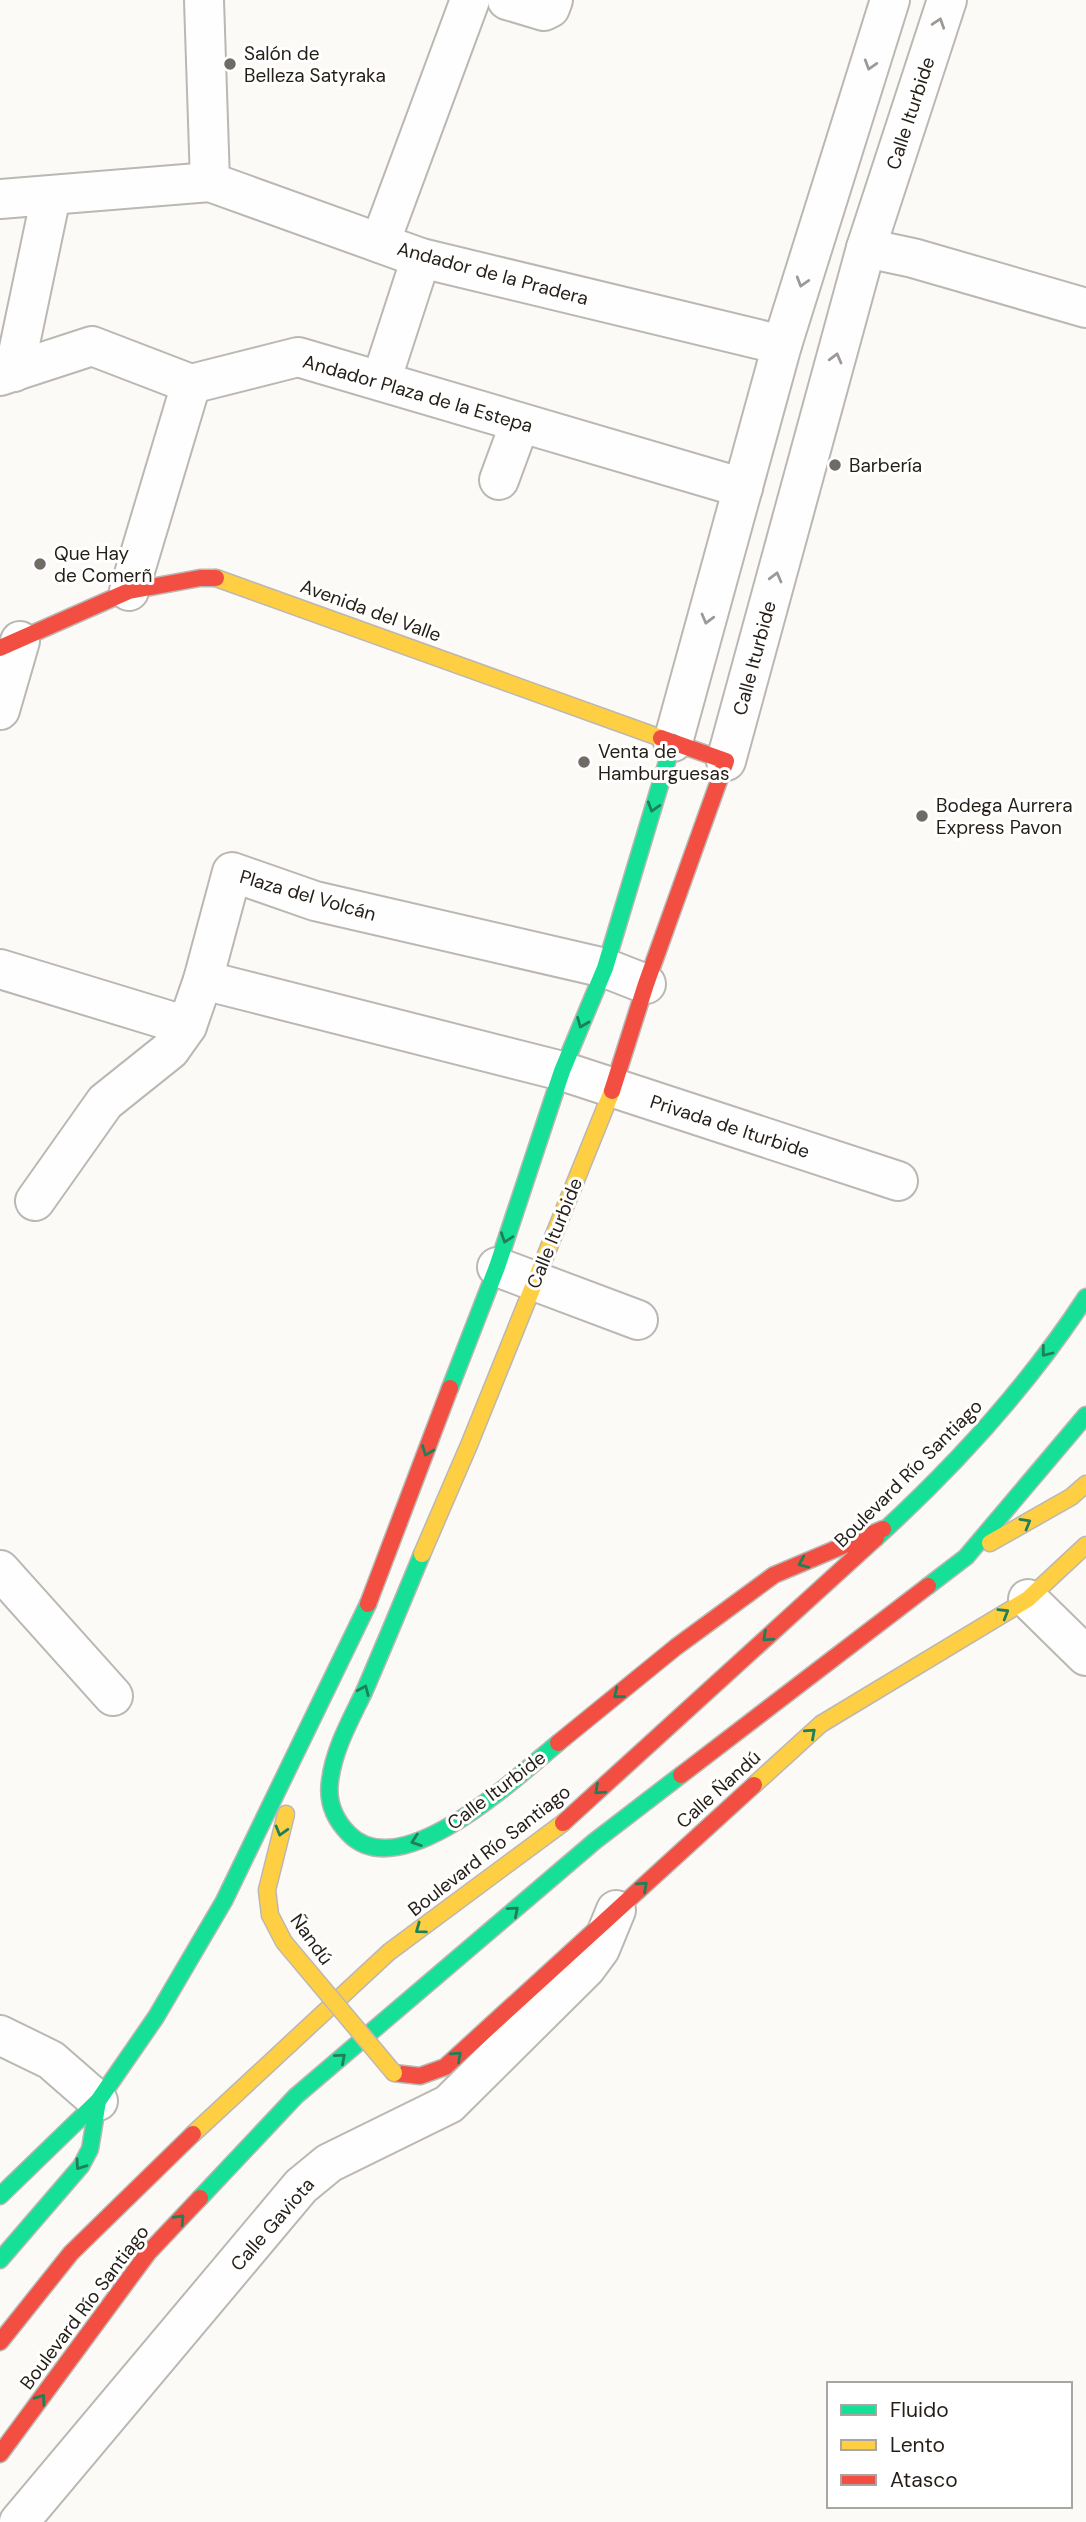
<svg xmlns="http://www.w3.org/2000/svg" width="1086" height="2522" viewBox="0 0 1086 2522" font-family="'DM Sans',sans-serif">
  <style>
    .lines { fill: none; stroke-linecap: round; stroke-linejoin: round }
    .street-casing { stroke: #bbb7b2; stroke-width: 42 }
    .fast-casing { stroke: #bbb7b2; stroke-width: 19 }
    .slow-casing { stroke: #bbb7b2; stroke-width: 19 }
    .jam-casing { stroke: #bbb7b2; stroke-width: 19 }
    .street { stroke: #fffefe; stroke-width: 38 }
    .fast { stroke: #16e098; stroke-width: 16 }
    .slow { stroke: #ffcf43; stroke-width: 16 }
    .jam { stroke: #f24e42; stroke-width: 16 }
    .slow-bridge-casing { stroke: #bbb7b2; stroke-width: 19; stroke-linecap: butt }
    .slow-bridge { stroke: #ffcf43; stroke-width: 16 }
    .oneway { stroke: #9d9996 }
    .oneway2 { stroke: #1e7f58 }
    .poi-dot { fill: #706b65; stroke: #fff; stroke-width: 2.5 }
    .labels { text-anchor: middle; stroke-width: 6; stroke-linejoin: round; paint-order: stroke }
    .poi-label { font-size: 19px; fill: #251e17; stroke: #fff; text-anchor: start }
    .street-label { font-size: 19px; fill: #251e17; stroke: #fff }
  </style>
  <rect width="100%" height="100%" fill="#fcfaf7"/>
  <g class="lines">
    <g class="street-casing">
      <g id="street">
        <polyline points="204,0 210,182"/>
        <polyline points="507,0 544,11 550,8 553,0"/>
        <polyline points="0,199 210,182 421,258 782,345"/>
        <polyline points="380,243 470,0"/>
        <polyline points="866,248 913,258 1086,308"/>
        <polyline points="14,372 51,196"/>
        <polyline points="0,376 92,346 191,384 298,357 743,488"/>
        <polyline points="381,381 421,258"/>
        <polyline points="499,480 520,423"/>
        <polyline points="129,591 191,384"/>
        <polyline points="0,710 20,641"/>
        <polyline points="673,742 782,345 890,0"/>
        <polyline points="726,761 866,248 947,0"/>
        <polyline points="0,969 187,1026"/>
        <polyline points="203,980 562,1071 898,1181"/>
        <polyline points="35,1201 105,1102 170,1050 187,1026 203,980 232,872 315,901 605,968 646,984"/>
        <polyline points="497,1267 638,1320"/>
        <polyline points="0,1570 113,1696"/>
        <polyline points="1028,1599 1086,1656"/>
        <polyline points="0,2035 51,2060 98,2101"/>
        <polyline points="19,2522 301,2186 329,2163 449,2104 586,1968 600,1949 616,1910"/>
      </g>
    </g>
    <g class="fast-casing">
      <g id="fast">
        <polyline points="450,1388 497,1267 562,1071 605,968 673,742"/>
        <path d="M876 1538C955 1466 1028 1386 1086 1297"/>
        <path d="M422 1554C403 1600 384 1646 364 1692 350 1721 334 1749 330 1781 327 1802 335 1820 349 1834 401 1887 518 1776 558 1743"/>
        <polyline points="928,1586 966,1557 1086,1415"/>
        <polyline points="0,2196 98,2101 156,2017 224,1901 368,1604"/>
        <polyline points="200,2198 296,2096 595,1841 681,1775"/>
        <polyline points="0,2260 81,2166 90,2149 98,2101"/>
      </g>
    </g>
    <g class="slow-casing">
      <g id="slow">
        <polyline points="216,578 661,738"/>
        <polyline points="990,1543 1071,1497 1086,1484"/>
        <polyline points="422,1554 469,1445 612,1091"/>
        <polyline points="754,1785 821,1724 1028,1599 1086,1545"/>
        <polyline points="284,1942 270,1915 267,1890 286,1814"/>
        <polyline points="193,2134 389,1952 563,1823"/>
      </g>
    </g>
    <g class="jam-casing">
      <g id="jam">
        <polyline points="0,648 129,591 200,578 216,578"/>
        <polyline points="612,1091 646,984 726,761 661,738"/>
        <polyline points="368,1604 450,1388"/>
        <polyline points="558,1743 676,1647 774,1575 883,1529"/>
        <polyline points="681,1775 928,1586"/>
        <polyline points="563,1823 876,1538"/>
        <polyline points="394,2073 420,2076 445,2067 754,1785"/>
        <polyline points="0,2342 71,2253 193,2134"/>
        <polyline points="0,2454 148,2253 200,2198"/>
      </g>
    </g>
    <use href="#street" class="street"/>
    <use href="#fast" class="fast"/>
    <use href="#slow" class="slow"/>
    <use href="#jam" class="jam"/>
    <g class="slow-bridge-casing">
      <polyline id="slow-bridge" points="284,1942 394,2073"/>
    </g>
    <use href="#slow-bridge" class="slow-bridge"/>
  </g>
  <defs><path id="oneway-chevron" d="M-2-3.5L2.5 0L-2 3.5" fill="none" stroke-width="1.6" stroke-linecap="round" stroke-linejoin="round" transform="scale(1.75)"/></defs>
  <g class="oneway">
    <use href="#oneway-chevron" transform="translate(939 23) rotate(-72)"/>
    <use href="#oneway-chevron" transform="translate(870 65) rotate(107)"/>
    <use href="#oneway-chevron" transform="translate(802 282) rotate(107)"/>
    <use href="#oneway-chevron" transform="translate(836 358) rotate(-75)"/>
    <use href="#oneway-chevron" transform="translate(776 577) rotate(-75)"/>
    <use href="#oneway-chevron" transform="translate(707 619) rotate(105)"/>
  </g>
  <g class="oneway2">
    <use href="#oneway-chevron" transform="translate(653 807) rotate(107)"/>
    <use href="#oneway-chevron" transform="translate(582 1023) rotate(112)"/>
    <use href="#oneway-chevron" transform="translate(506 1238) rotate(109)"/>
    <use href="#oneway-chevron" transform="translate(1046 1352) rotate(128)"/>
    <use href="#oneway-chevron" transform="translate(427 1451) rotate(111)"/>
    <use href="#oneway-chevron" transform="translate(1026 1523) rotate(-30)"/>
    <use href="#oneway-chevron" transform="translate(803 1563) rotate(157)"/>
    <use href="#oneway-chevron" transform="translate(1004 1613) rotate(-31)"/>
    <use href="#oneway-chevron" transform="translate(767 1637) rotate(138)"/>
    <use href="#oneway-chevron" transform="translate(364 1690) rotate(-66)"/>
    <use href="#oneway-chevron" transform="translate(618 1694) rotate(141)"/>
    <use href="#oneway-chevron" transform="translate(811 1733) rotate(-42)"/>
    <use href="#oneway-chevron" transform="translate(599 1790) rotate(138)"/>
    <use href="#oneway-chevron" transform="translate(281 1831) rotate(106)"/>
    <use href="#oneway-chevron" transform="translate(416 1841) rotate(161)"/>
    <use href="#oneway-chevron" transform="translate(643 1886) rotate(-42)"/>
    <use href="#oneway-chevron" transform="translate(514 1911) rotate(-41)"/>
    <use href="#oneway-chevron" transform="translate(420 1929) rotate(144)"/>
    <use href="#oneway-chevron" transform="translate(457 2056) rotate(-42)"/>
    <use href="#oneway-chevron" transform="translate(341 2058) rotate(-41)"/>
    <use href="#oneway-chevron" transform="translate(80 2165) rotate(125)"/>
    <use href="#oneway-chevron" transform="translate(180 2219) rotate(-47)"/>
    <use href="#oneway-chevron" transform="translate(41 2399) rotate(-54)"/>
  </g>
  <g class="poi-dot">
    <circle cx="230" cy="64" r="7"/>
    <circle cx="835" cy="465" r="7"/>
    <circle cx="40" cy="564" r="7"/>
    <circle cx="584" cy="762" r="7"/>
    <circle cx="922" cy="816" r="7"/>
  </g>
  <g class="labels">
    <g class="poi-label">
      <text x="244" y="60">Salón de<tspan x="244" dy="22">Belleza Satyraka</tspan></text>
      <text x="849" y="472">Barbería</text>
      <text x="54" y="560">Que Hay<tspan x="54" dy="22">de Comerñ</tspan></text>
      <text x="598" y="758">Venta de<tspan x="598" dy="22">Hamburguesas</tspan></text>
      <text x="936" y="812">Bodega Aurrera<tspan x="936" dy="22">Express Pavon</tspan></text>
    </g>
    <g class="street-label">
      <text transform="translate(910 113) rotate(-72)" y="7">Calle Iturbide</text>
      <text transform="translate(493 273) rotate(15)" y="7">Andador de la Pradera</text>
      <text transform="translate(418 393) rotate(16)" y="7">Andador Plaza de la Estepa</text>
      <text transform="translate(371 610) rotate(20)" y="7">Avenida del Valle</text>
      <text transform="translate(754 658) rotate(-75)" y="7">Calle Iturbide</text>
      <text transform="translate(308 895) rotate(16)" y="7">Plaza del Volcán</text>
      <text transform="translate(730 1126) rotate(18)" y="7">Privada de Iturbide</text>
      <text transform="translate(554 1233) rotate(-68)" y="7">Calle Iturbide</text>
      <text transform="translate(908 1473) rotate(-45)" y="7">Boulevard Río Santiago</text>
      <text transform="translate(718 1789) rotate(-42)" y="7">Calle Ñandú</text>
      <text transform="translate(496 1790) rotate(-37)" y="7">Calle Iturbide</text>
      <text transform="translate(489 1850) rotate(-38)" y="7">Boulevard Río Santiago</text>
      <text transform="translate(312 1939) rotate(54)" y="7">Ñandú</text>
      <text transform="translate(272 2224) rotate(-49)" y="7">Calle Gaviota</text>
      <text transform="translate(84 2307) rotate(-53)" y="7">Boulevard Río Santiago</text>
    </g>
  </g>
  <rect x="827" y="2382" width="245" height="126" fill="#ffffff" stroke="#a8a5a2" stroke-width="2"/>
  <rect x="841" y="2405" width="35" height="10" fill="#16e098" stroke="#a8a5a2" stroke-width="2"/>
  <text x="890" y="2417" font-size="21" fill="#251e17">Fluido</text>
  <rect x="841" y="2440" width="35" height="10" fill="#ffcf43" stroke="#a8a5a2" stroke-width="2"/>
  <text x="890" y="2452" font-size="21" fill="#251e17">Lento</text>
  <rect x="841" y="2475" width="35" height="10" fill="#f24e42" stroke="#a8a5a2" stroke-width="2"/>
  <text x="890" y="2487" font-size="21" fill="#251e17">Atasco</text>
</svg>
